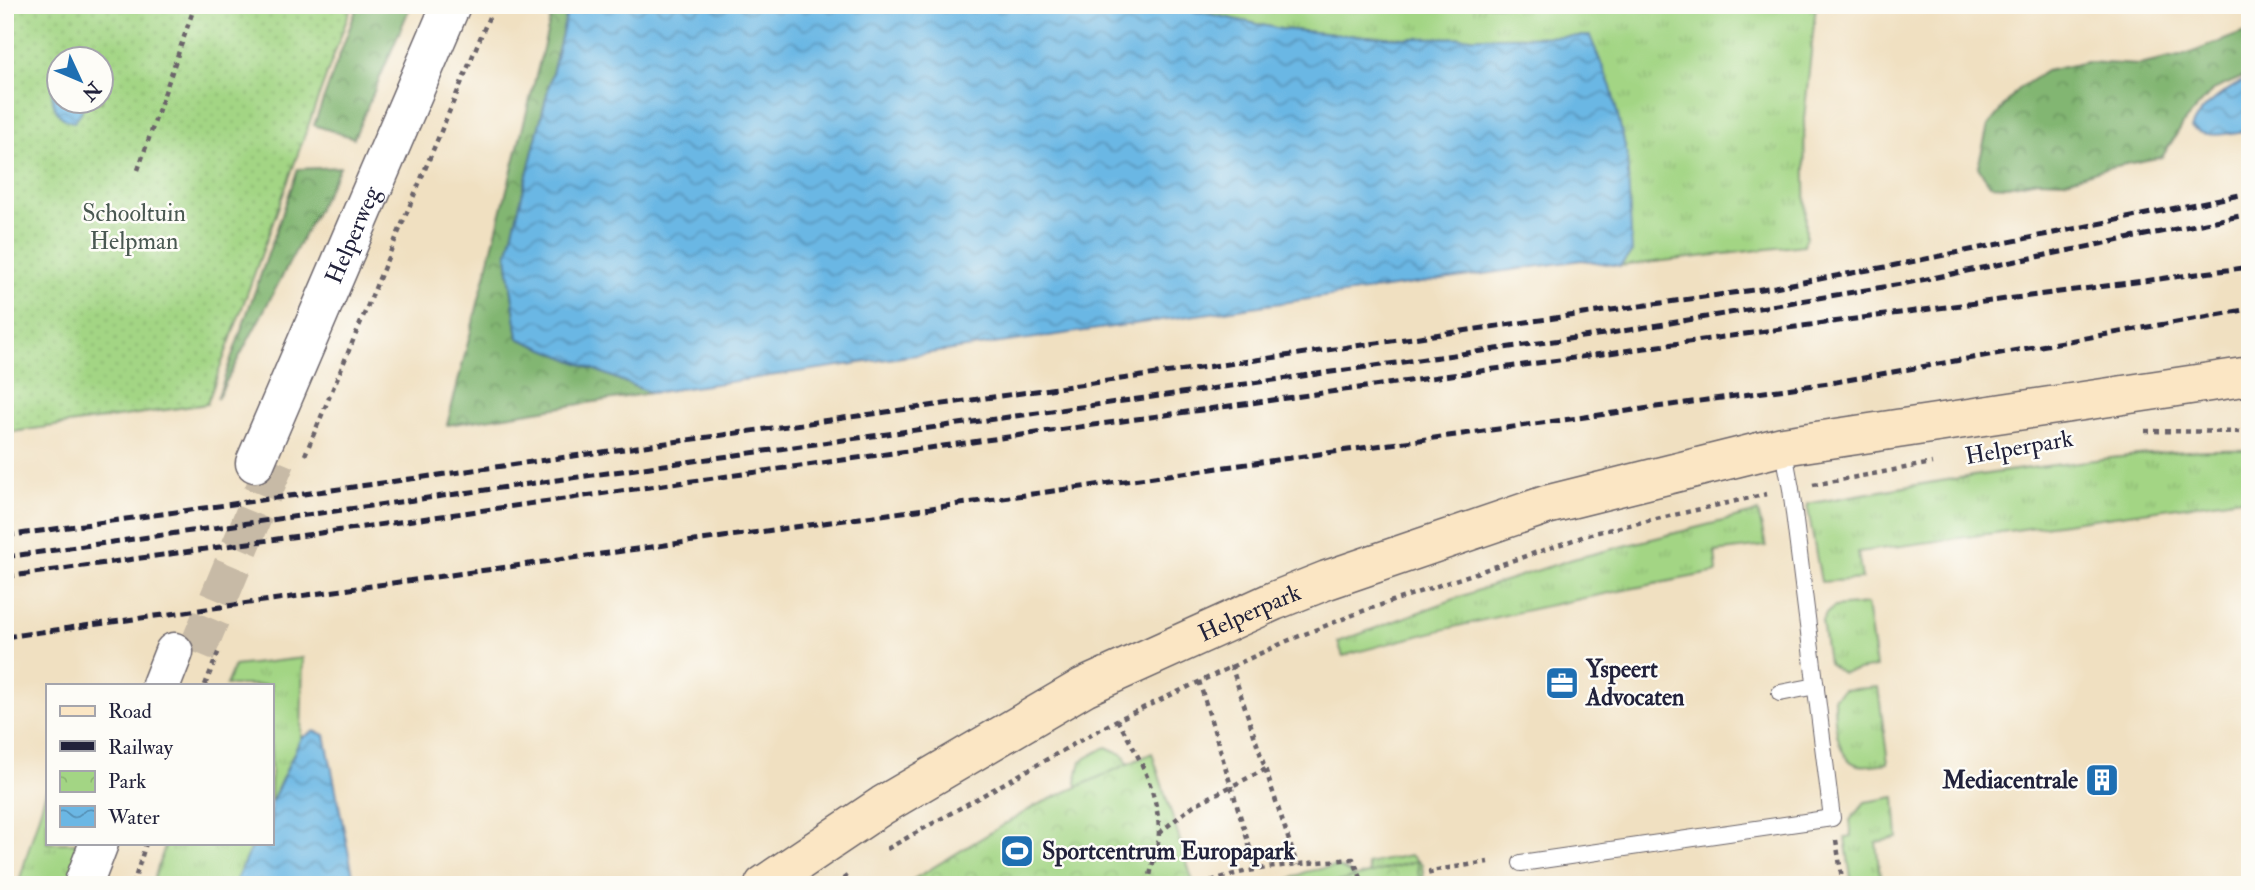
<svg xmlns="http://www.w3.org/2000/svg" width="2255" height="890" viewBox="0 0 2255 890" font-family="'IM FELL Double Pica',serif">
  <style>
    .grass { fill: url(#grass-tufts); stroke: #627c60; stroke-width: 2 }
    .forest { fill: url(#forest-crowns); stroke: #526c56; stroke-width: 2 }
    .park { fill: url(#park-crowns); stroke: #627c60; stroke-width: 2 }
    .garden { fill: url(#garden-dots); stroke: #627c60; stroke-width: 2; fill-rule: evenodd }
    .water { fill: url(#water-waves); stroke: #466c90; stroke-width: 2 }
    .lines { fill: none; stroke-linecap: round; stroke-linejoin: round }
    .tertiary-tunnel { stroke: #c7baa6; stroke-width: 38; stroke-dasharray: 38 19; stroke-linecap: butt }
    .service-casing { stroke: #6a646a; stroke-width: 18 }
    .tertiary-casing { stroke: #6a646a; stroke-width: 41 }
    .secondary-casing { stroke: #6a646a; stroke-width: 41 }
    .path { stroke: #6a646a; stroke-width: 4.5; stroke-dasharray: 5 5; stroke-linecap: butt }
    .service { stroke: #fff; stroke-width: 16 }
    .tertiary { stroke: #fff; stroke-width: 38 }
    .secondary { stroke: #fbe6c4; stroke-width: 38 }
    .rail { stroke: #22223b; stroke-width: 5; stroke-dasharray: 10 5; stroke-linecap: butt }
    .labels { text-anchor: middle; stroke-width: 5; stroke-linejoin: round; paint-order: stroke }
    .park-label { font-size: 24px; fill: #495851; stroke: #fdfcf7 }
    .street-label { font-size: 24px; fill: #22223b; stroke: #fdfcf7 }
    .poi-label { font-size: 24px; font-weight: bold; fill: #22223b; stroke: #fdfcf7; text-anchor: start }
  </style>
  <defs>
    <pattern id="grass-tufts" width="24" height="20" patternUnits="userSpaceOnUse" patternTransform="scale(1.75)"><rect width="24" height="20" fill="#a3d584"/><path d="M3 7l-1-3M5 7V3M7 7l1-3M15 17l-1-3M17 17v-4M19 17l1-3" fill="none" stroke="#8cb773"/></pattern>
    <pattern id="forest-crowns" width="20" height="18" patternUnits="userSpaceOnUse" patternTransform="scale(1.75)"><rect width="20" height="18" fill="#82b672"/><path d="M2 6a3 3 0 1 1 6 0M12 15a3 3 0 1 1 6 0" fill="none" stroke="#6a945f"/></pattern>
    <pattern id="park-crowns" width="20" height="18" patternUnits="userSpaceOnUse" patternTransform="scale(1.75)"><rect width="20" height="18" fill="#a3d584"/><path d="M2 6a3 3 0 1 1 6 0M12 15a3 3 0 1 1 6 0" fill="none" stroke="#8cb773"/></pattern>
    <pattern id="garden-dots" width="8" height="8" patternUnits="userSpaceOnUse" patternTransform="scale(1.75)"><rect width="8" height="8" fill="#a3d584"/><path d="M2 2h.1M6 6h.1" fill="none" stroke="#8cb773" stroke-width="1.8" stroke-linecap="round"/></pattern>
    <pattern id="water-waves" width="16" height="10" patternUnits="userSpaceOnUse" patternTransform="scale(1.75)"><rect width="16" height="10" fill="#6bb7e4"/><path d="M0 5q4-4 8 0t8 0" fill="none" stroke="#5894ba"/></pattern>
  </defs>
  <rect width="100%" height="100%" fill="#fdfcf7"/>
  <filter id="ink" filterUnits="userSpaceOnUse"><feTurbulence type="fractalNoise" baseFrequency=".0143" numOctaves="2"/><feDisplacementMap in="SourceGraphic" scale="14" xChannelSelector="R" yChannelSelector="G"/><feConvolveMatrix kernelMatrix="1 2 1 2 8 2 1 2 1" color-interpolation-filters="sRGB"/></filter>
  <filter id="wash" filterUnits="userSpaceOnUse"><feTurbulence type="fractalNoise" baseFrequency=".00686" numOctaves="4" result="noise"/><feDisplacementMap in="SourceGraphic" scale="28" xChannelSelector="R" yChannelSelector="G"/><feGaussianBlur stdDeviation="1.57" result="paint"/><feColorMatrix in="noise" values="0 0 0 0 0 0 0 0 0 0 0 0 0 0 0 0 0 1.4 0 .05"/><feComposite in="paint" operator="in"/></filter>
  <g filter="url(#wash)">
    <rect width="100%" height="100%" fill="#f0e0c1"/>
    <g class="grass">
      <polygon points="1167,5 1816,5 1804,119 1806,236 1804,245 1620,266 1632,252 1405,38 1346,35 1281,29"/>
      <path d="M2250 450V497L1858 552 1862 579 1821 582 1807 504C1889 489 1971 475 2054 465 2119 457 2184 448 2250 450Z"/>
      <path d="M1758 512 1766 546 1715 552 1717 572C1591 596 1466 621 1343 656L1338 642 1495 584 1573 559Z"/>
      <polygon points="1867,604 1876,667 1842,673 1828,663 1822,621 1826,614 1834,607"/>
      <polygon points="303,658 301,738 271,803 271,685 226,685 234,666"/>
      <path d="M1878 687 1888 763C1878 764 1864 768 1855 764 1835 755 1834 717 1834 698L1843 690Z"/>
      <polygon points="1106,747 1124,755 1144,803 1080,797 1076,782 1081,761"/>
      <polygon points="47,788 47,843 88,843 70,885 18,885"/>
      <polygon points="1895,797 1898,838 1876,842 1881,885 1852,885 1845,837 1851,836 1850,820 1865,802"/>
      <polygon points="166,843 253,843 234,885 152,885"/>
      <polygon points="1410,855 1422,864 1424,885 1373,885 1367,864"/>
      <path d="M1335 866C1345 869 1355 875 1360 885H1279L1305 872Z"/>
    </g>
    <g class="forest">
      <polygon points="358,5 411,5 354,138 314,125"/>
      <polygon points="554,5 569,5 507,256 518,338 651,393 447,425"/>
      <polygon points="2250,30 2250,74 2213,90 2185,121 2162,157 2106,168 2064,181 2038,180 2007,186 1990,185 1978,167 1988,126 2017,90 2046,71 2087,62 2139,65 2188,54"/>
      <polygon points="340,167 217,399 298,169"/>
    </g>
    <g class="park">
      <polygon points="1152,753 1194,885 904,885 1035,806"/>
      <polygon points="1417,861 1420,885 1326,885"/>
    </g>
    <path class="garden" d="M5 5H352L207 404 5 433ZM60 60H102V102H60Z"/>
    <g class="water">
      <polygon points="569,5 1167,5 1281,29 1346,35 1405,38 1590,36 1611,87 1627,154 1632,252 1620,266 1582,260 651,393 518,338 507,256"/>
      <path d="M59 67 60 102H81L82 111 74 122C48 118 48 84 59 67Z"/>
      <path d="M2250 77V130C2230 133 2209 140 2191 128 2199 106 2230 88 2250 77Z"/>
      <polygon points="314,731 325,735 355,885 234,885 253,843 271,843 271,803 301,738"/>
    </g>
  </g>
  <g filter="url(#ink)">
    <g class="lines">
      <polyline class="tertiary-tunnel" points="196,653 277,459"/>
      <g class="service-casing">
        <g id="service">
          <polyline points="1780,693 1816,686"/>
          <polyline points="1521,863 1832,818 1791,489 1783,446"/>
        </g>
      </g>
      <g class="tertiary-casing">
        <g id="tertiary">
          <path id="s1" d="M255 463 451 5"/>
          <polyline points="161,685 174,652"/>
          <polyline points="83,885 99,843"/>
        </g>
      </g>
      <g class="secondary-casing">
        <g id="secondary">
          <path id="s2" d="M764 885 883 805 1084 687 1274 601 1327 580 1546 505 1783 446 2250 376"/>
        </g>
      </g>
      <g class="path">
        <polyline points="138,170 195,5"/>
        <polyline points="2145,431 2250,432"/>
        <polyline points="305,455 494,5"/>
        <polyline points="1813,485 1932,463"/>
        <polyline points="1231,665 1297,865"/>
        <polyline points="1199,681 1257,871"/>
        <polyline points="205,685 220,648"/>
        <path d="M1117 720C1138 753 1158 791 1159 831 1159 849 1150 866 1149 885"/>
        <polyline points="1159,833 1194,805 1266,769"/>
        <polyline points="1836,840 1843,885"/>
        <polyline points="887,849 1117,720 1287,641 1363,611 1594,533 1767,494"/>
        <polyline points="133,885 146,843"/>
        <polyline points="835,885 851,873"/>
        <path d="M1202 885C1239 867 1311 863 1353 859L1364 885"/>
        <polyline points="1433,885 1430,871 1488,862"/>
      </g>
      <use href="#service" class="service"/>
      <use href="#tertiary" class="tertiary"/>
      <use href="#secondary" class="secondary"/>
      <g class="rail">
        <polyline points="5,536 1775,287 1891,266 2250,193"/>
        <polyline points="5,557 1611,333 1907,283 2250,214"/>
        <polyline points="5,577 1824,323 2250,267"/>
        <polyline points="5,637 1836,382 2250,309"/>
      </g>
    </g>
  </g>
  <defs>
    <g id="office-square" transform="scale(1.75)"><rect x="-9" y="-9" width="18" height="18" rx="4" fill="#1f6fb2" stroke="#fdfcf7"/><path d="M-6-3h4V-5.5h4V-3h4V5H-6ZM-1-4.5V-3h2v-1.5ZM-6 0V1H6V0Z" fill="#fff"/></g>
    <g id="building-square" transform="scale(1.75)"><rect x="-9" y="-9" width="18" height="18" rx="4" fill="#1f6fb2" stroke="#fdfcf7"/><path d="M-4-6H4V6H1V3H-1V6H-4ZM-2.5-4.3h1.7v1.8h-1.7ZM.8-4.3h1.7v1.8H.8ZM-2.5-1h1.7V.8h-1.7ZM.8-1h1.7V.8H.8Z" fill="#fff"/></g>
    <g id="stadium-square" transform="scale(1.75)"><rect x="-9" y="-9" width="18" height="18" rx="4" fill="#1f6fb2" stroke="#fdfcf7"/><path d="M0-5a6.5 5 0 1 0 0 10a6.5 5 0 1 0 0-10ZM-3.5-1.8h7v3.6h-7Z" fill="#fff"/></g>
  </defs>
  <g fill-rule="evenodd">
    <use href="#office-square" x="1562" y="683"/>
    <use href="#building-square" x="2102" y="780"/>
    <use href="#stadium-square" x="1017" y="851"/>
  </g>
  <g class="labels">
    <g class="park-label">
      <text x="134" y="221">Schooltuin<tspan x="134" dy="28">Helpman</tspan></text>
    </g>
    <g class="street-label">
      <text dy="8" stroke="none"><textPath href="#s1" startOffset="248">Helperweg</textPath></text>
      <text transform="translate(2019 447) rotate(-10)" y="8">Helperpark</text>
      <text dy="8" stroke="none"><textPath href="#s2" startOffset="558">Helperpark</textPath></text>
    </g>
    <g class="poi-label">
      <text x="1586" y="677">Yspeert<tspan x="1586" dy="28">Advocaten</tspan></text>
      <text x="2078" y="788" text-anchor="end">Mediacentrale</text>
      <text x="1042" y="859">Sportcentrum Europapark</text>
    </g>
  </g>
  <rect width="2255" height="890" fill="none" stroke="#fdfcf7" stroke-width="28"/>
  <rect x="46" y="684" width="228" height="161" fill="#fdfcf7" stroke="#a5a5ac" stroke-width="2"/>
  <rect x="60" y="706" width="35" height="10" fill="#fbe6c4" stroke="#a5a5ac" stroke-width="2"/>
  <text x="108" y="718" font-size="21" fill="#22223b">Road</text>
  <rect x="60" y="741" width="35" height="10" fill="#22223b" stroke="#a5a5ac" stroke-width="2"/>
  <text x="108" y="754" font-size="21" fill="#22223b">Railway</text>
  <rect x="60" y="771" width="35" height="21" fill="url(#park-crowns)" stroke="#a5a5ac" stroke-width="2"/>
  <text x="108" y="788" font-size="21" fill="#22223b">Park</text>
  <rect x="60" y="806" width="35" height="21" fill="url(#water-waves)" stroke="#a5a5ac" stroke-width="2"/>
  <text x="108" y="824" font-size="21" fill="#22223b">Water</text>
  <g transform="translate(80 80) rotate(134)"><circle r="33" fill="#fdfcf7" stroke="#a5a5ac" stroke-width="2"/>
  <path d="M0-5L12 26L0 18L-12 26Z" fill="#1f6fb2"/>
  <text y="-10" font-size="19" font-weight="bold" text-anchor="middle" fill="#22223b">N</text>
  </g>
</svg>
